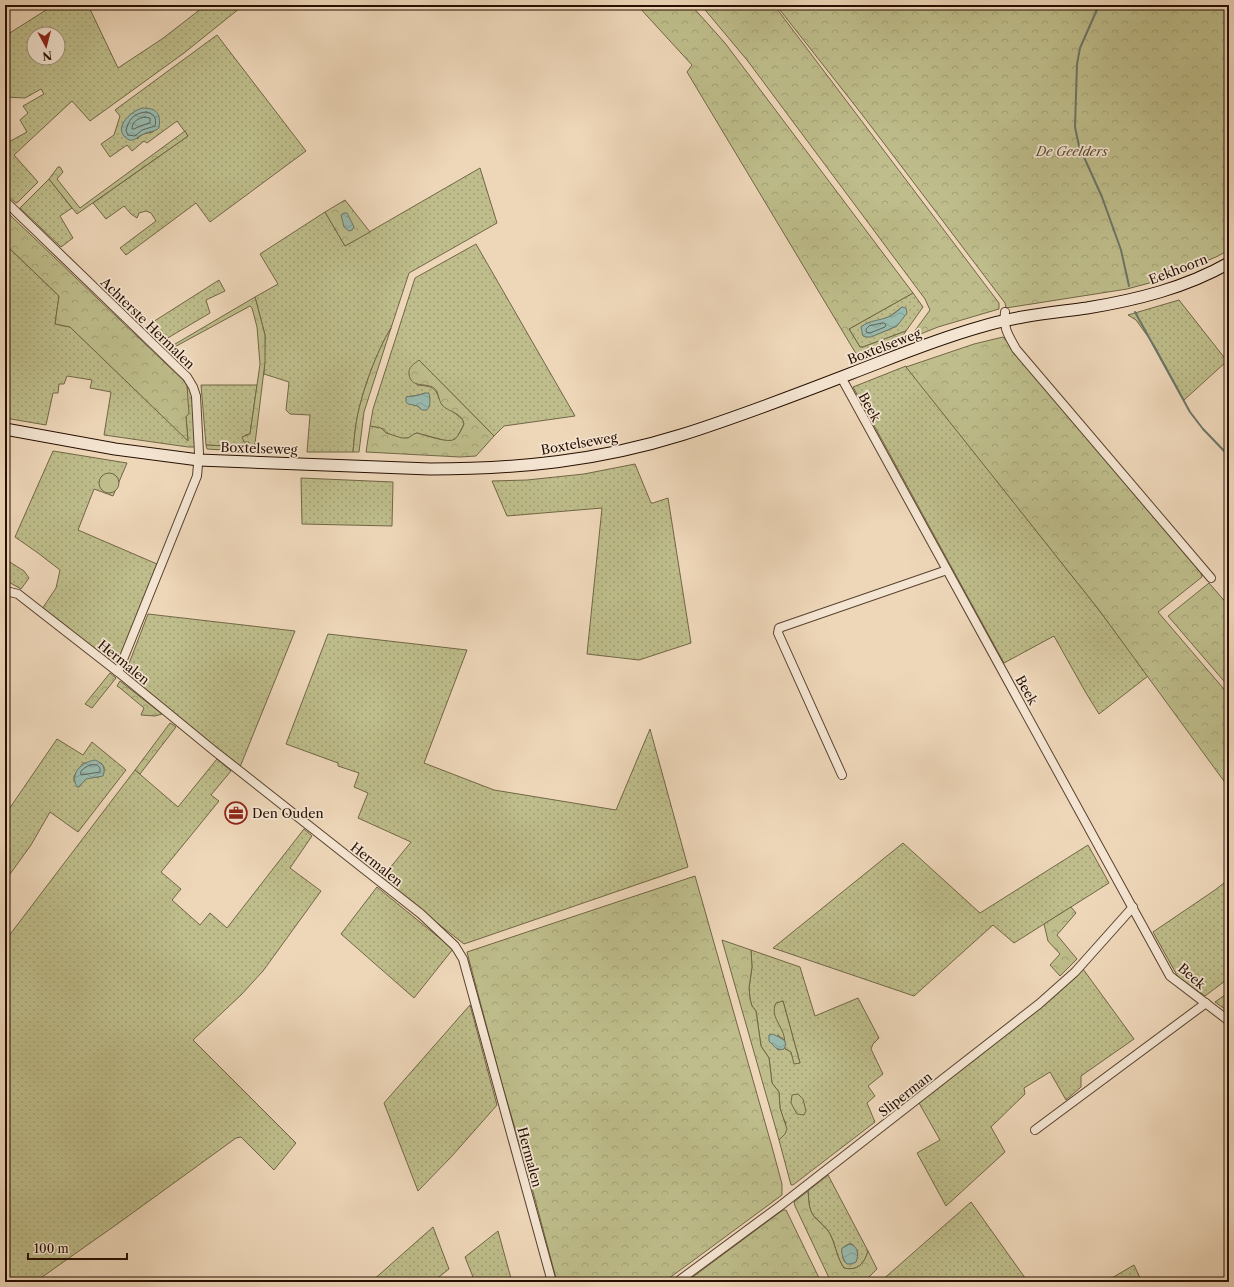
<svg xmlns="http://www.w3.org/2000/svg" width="1234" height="1287" viewBox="0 0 1234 1287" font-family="'Libre Caslon Text',serif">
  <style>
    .grass { fill: url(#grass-dots); stroke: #726646; fill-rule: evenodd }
    .forest { fill: url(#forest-crowns); stroke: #726646 }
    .pitch { fill: #bebd8b; stroke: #726646 }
    .water { fill: url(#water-waves); stroke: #6b7668 }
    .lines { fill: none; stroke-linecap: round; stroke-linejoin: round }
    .shore { stroke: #606457; stroke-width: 1 }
    .stream { stroke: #6b7668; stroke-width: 2 }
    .minor-casing { stroke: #59412e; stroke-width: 10 }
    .secondary-casing { stroke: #270f00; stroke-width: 13 }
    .minor { stroke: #f4e5d2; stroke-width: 8 }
    .secondary { stroke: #f4e5d2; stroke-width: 11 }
    .labels { text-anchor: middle; stroke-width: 3.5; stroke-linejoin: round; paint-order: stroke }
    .park-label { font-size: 13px; font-style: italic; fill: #5c4c31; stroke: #f4e5d2 }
    .street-label { font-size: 13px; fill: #270f00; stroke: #f4e5d2 }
    .poi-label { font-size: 13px; fill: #270f00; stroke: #f4e5d2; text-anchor: start }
  </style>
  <defs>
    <pattern id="grass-dots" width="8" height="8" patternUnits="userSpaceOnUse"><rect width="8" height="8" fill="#bebd8b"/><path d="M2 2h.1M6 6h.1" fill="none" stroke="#a3a176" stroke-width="1.8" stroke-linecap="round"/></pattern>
    <pattern id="forest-crowns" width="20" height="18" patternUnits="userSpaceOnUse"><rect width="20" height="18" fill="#bebd8b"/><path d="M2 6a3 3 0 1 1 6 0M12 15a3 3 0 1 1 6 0" fill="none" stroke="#a3a176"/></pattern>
    <pattern id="water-waves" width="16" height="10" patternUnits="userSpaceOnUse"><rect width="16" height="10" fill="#99baae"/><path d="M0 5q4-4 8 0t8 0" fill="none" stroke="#849f94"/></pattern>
  </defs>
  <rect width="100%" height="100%" fill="#eed7b9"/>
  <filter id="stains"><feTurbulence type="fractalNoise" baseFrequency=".005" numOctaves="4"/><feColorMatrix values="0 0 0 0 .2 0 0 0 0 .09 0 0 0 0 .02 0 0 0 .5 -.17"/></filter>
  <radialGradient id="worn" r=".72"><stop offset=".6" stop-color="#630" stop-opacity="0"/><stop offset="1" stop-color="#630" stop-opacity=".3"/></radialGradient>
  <g class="grass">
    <path d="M54 5H88L118 68 162 39 206 5H237L240 8 184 53 90 121 72 101 14 155 38 182 18 202 16 203 5 193V144L27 132 20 120 28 113 23 106 44 94 41 89 25 98 5 97V36ZM34 34H58V58H34Z"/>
    <path d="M217 35 306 151 210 222 196 203 126 255 120 248 156 221 151 213 146 211 139 213 137 218 131 214 124 206 106 219 93 203 188 136 177 121 147 143 144 141 132 151 127 145 110 157 101 144 114 135 120 116 115 110ZM146 108 155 111 153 132 143 134 137 139Z"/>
    <path d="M480 168 497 223 409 273 391 328C377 351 362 391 357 418 355 429 354 440 353 452H307L310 415 290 414 286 410 289 382 264 374 265 335 255 297 278 284 260 254 325 212 345 246Z"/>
    <polygon points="49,179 72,208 60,216 73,238 61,247 20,208"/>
    <polygon points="5,244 59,296 55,324 70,327 188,440 186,417 187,386 185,382 192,391 195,447 188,447 104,435 111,392 90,388 92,380 67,376 64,384 59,384 58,393 53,393 46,425 5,418"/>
    <path d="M476 244 575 416 504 426 494 436 419 360 417 385C428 386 436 386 439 399L464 421V424L457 438 452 441H447L417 433C413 434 412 437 408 438 401 440 387 435 384 429L370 426 373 409 415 278ZM425 393 422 410 407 397 419 395Z"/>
    <polygon points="219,280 225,291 206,300 210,313 161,342 145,327"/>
    <path d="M913 293 923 307 906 331 863 347H860L849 329ZM902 307 897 326 880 333 883 319 889 317Z"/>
    <polygon points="1179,300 1227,361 1184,400 1154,345 1136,320 1128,315"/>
    <polygon points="906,366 1099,610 1148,676 1099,714 1086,693 1054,636 1004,663 853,387"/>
    <polygon points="201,385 257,385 250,434 245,435 249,442 248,447 206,445"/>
    <polygon points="53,451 127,463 113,496 94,489 78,530 157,564 118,664 116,665 114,665 42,609 56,588 60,570 38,553 15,537"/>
    <polygon points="635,464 651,503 653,503 668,498 691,643 639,660 587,654 602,508 507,516 492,481 527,480 584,474"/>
    <polygon points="301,478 393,482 392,526 302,524"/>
    <polygon points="5,559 24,571 29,578 21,589 5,580"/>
    <polygon points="148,614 295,631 240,767 125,674"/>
    <polygon points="328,634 467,650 424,763 494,790 616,810 650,729 688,867 464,944 381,879 411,842 358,818 368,793 354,787 359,773 338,766 338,763 286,744"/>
    <path d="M57 739 83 755 92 742 126 770 78 832 50 812 31 845 5 881V815ZM83 763H101L104 767V772L99 777H89L74 782V776Z"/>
    <polygon points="217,759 231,771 211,795 219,801 161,872 181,889 172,900 200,925 210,913 227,928 304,829 312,836 290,868 321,891 263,971 241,995 193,1040 296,1143 274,1170 241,1137 236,1138 120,1222 35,1282 5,1282 5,941 135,770 178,807"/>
    <polygon points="903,843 980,913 1088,845 1109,883 1014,943 993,925 914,996 773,948"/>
    <polygon points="1229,879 1229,978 1205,996 1178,977 1153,932 1215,890"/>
    <polygon points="377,887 453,949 414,998 341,934"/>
    <path d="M751 950 800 967 815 1016 858 998 879 1038 873 1044 871 1049 883 1074 868 1086 875 1096 867 1103 875 1122 793 1185H791L779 1140 782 1137 786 1123 783 1118 780 1108 779 1092 772 1083 769 1058 761 1046 756 1011 752 1006 750 999 749 988 752 967ZM782 1001H783L800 1063 791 1052 784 1048 780 1050 777 1049 778 1035 784 1040 785 1034 778 1022Z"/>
    <polygon points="1083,969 1134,1039 1081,1076 1081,1087 1066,1100 1050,1072 1024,1088 1025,1094 991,1127 1005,1152 946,1206 917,1153 940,1140 919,1103 1027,1018 1068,984"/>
    <polygon points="1229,992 1229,1012 1215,1002"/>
    <polygon points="470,1005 497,1105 452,1156 418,1191 384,1103"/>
    <path d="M828 1175 868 1251C864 1264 858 1271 844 1268 837 1258 836 1247 831 1236 827 1227 819 1222 813 1215 808 1208 809 1198 808 1191ZM849 1244H852L857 1251 858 1255 847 1264 844 1261 842 1251 845 1246Z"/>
    <polygon points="971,1202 1028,1282 880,1282"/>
    <polygon points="433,1227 449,1269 435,1280 436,1282 371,1282"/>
    <polygon points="498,1231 512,1282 475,1282 465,1257"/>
    <polygon points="1134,1265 1142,1282 1105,1282"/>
  </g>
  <g class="forest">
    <polygon points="637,5 691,5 725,43 913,293 849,329 860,347 863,347 906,331 904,334 902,342 858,357 687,72 692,65"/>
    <polygon points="701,5 774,5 999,303 999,309 938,327 913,337 914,332 930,310 925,299 747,60"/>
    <polygon points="776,5 1229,5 1229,250 1218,256 1168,278 1127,289 1006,308 1005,303 864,117"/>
    <polygon points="185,131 188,136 77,214 49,179 58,167 60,167 63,172 57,179 80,208"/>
    <polygon points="345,200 370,232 345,246 325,212"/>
    <polygon points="10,215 185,382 187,386 189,413 186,417 188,441 70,327 55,324 59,296 5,244 5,225"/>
    <polygon points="255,297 265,335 265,362 254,452 207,449 206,445 248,447 249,442 244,442 242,437 250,434 260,364 257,327 252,308 250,306 169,350 170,347"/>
    <path d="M391 328 364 412 359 452H353C354 440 355 429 357 418 362 392 377 350 391 328Z"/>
    <polygon points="1003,337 1201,573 1202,577 1158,612 1229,695 1229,788 1099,610 906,367 974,344"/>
    <path d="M419 360 494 436 476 456 460 457 366 452 370 426 381 428 386 433 402 438H408L414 434 417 433C425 435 449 444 455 439 459 435 462 429 464 424 463 413 448 412 442 405 438 399 439 393 434 388 426 382 411 389 409 374 408 367 414 364 419 360Z"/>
    <polygon points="1209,583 1229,606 1229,687 1168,616"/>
    <polygon points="110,673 116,678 92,708 85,704"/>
    <polygon points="120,681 162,714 155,716 141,715 144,708 120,688 117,686"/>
    <polygon points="170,723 176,727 140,774 135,770"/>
    <polygon points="695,876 772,1147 782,1184 782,1195 664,1282 557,1282 527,1169 501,1081 467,952"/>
    <polygon points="1071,907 1076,913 1057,935 1077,959 1060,976 1050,965 1060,954 1048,941 1044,924"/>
    <polygon points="722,940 751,950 752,967 749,988 750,999 752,1006 756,1011 761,1046 769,1058 772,1083 779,1092 780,1108 787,1129 785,1134 779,1140"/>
    <path d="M783 1001 800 1063 794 1064 791 1052 784 1048C789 1029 768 1019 776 1003Z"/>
    <polygon points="798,1094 803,1099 806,1111 804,1115 797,1114 791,1103 792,1095"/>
    <path d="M808 1191C809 1198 808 1208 813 1215 818 1222 827 1227 831 1236 836 1247 837 1258 844 1268 858 1271 864 1264 868 1251L877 1269 864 1282H831L795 1206 794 1202Z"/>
    <polygon points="783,1210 786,1210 821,1282 686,1282"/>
  </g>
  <circle class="pitch" cx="109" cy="483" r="10"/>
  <g class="water">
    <path d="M142 108C157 108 161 113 159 128 154 132 149 131 144 134 137 136 136 141 129 140 111 130 129 112 142 108Z"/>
    <polygon points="344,213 347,213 354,227 352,230 349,231 344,227 341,215"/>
    <path d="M902 307 906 308 907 313 897 326 871 337H867L863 336 861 327C869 320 879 321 888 317 893 315 898 311 902 307Z"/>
    <path d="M425 393H429C430 399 431 406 427 410H422L418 406 408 404 406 402V397L419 395Z"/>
    <path d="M95 760C103 763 106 768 103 776L86 779 79 787H77C69 773 82 762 95 760Z"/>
    <path d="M773 1034 784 1040 786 1044 784 1049C777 1051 774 1046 769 1041V1035Z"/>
    <path d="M849 1244C858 1245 859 1255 856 1262L852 1264H847C843 1260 841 1253 842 1248Z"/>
  </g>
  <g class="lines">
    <g class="shore">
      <path d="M146 112C154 113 157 118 155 126L142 130 135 136 128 135 126 131C128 120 134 113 146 112Z"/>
      <path d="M145 117 150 118V123L140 126 134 129H132C132 121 139 118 145 117Z"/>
      <polygon points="884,323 886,325 885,327 870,333 866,332 866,329 869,326"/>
      <path d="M90 765C96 764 101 765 100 772L81 775C79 770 86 767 90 765Z"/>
    </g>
    <g class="stream">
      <polyline points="1099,5 1080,48 1077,64 1075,127 1079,146 1102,197 1121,250 1129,286"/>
      <polyline points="1135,312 1190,412 1203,429 1229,456"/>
    </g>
    <g class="minor-casing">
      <g id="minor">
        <polyline points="5,201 187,377 193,387 196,396 199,453 197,476 118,672"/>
        <path d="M1005 312C1003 329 1009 336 1016 349L1211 578"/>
        <polyline points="841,377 1170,976 1229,1021"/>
        <polyline points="5,593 10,592 18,594 118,672 213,750 421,914 455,946 463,959 552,1282"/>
        <polyline points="842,775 778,633 779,628 947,570"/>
        <polyline points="1035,1130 1206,1003"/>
        <polyline points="677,1282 780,1206 1039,1004 1075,972 1133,907"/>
      </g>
    </g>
    <g class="secondary-casing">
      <path id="secondary" d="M5 429 115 449 199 460 430 469C517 469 598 461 681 435 748 414 813 388 878 363 911 350 945 337 980 327 1015 316 1051 313 1087 308 1136 300 1185 288 1229 263"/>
    </g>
    <use href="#minor" class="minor"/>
    <use href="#secondary" class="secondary"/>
  </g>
  <defs>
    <g id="office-ring" transform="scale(1.15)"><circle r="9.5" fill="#f4e5d2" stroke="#8f2418" stroke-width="1.5"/><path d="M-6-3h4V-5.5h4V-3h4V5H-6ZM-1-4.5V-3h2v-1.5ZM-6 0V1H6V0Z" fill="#8f2418"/></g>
  </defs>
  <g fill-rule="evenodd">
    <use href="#office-ring" x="236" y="813"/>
  </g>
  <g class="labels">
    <g class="park-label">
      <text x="1072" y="156">De Geelders</text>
    </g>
    <g class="street-label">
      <text transform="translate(1178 269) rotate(-21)" y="5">Eekhoorn</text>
      <text transform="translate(148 323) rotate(44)" y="5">Achterste Hermalen</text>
      <text transform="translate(884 346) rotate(-21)" y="5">Boxtelseweg</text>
      <text transform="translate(870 407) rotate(61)" y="5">Beek</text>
      <text transform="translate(579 443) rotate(-10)" y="5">Boxtelseweg</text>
      <text transform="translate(259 448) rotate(2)" y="5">Boxtelseweg</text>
      <text transform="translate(124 662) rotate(39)" y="5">Hermalen</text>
      <text transform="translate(1027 690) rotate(61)" y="5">Beek</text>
      <text transform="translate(377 864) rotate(38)" y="5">Hermalen</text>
      <text transform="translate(1192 976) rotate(41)" y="5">Beek</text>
      <text transform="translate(905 1094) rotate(-38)" y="5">Sliperman</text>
      <text transform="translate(530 1157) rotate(75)" y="5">Hermalen</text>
    </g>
    <g class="poi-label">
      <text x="252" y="818">Den Ouden</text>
    </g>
  </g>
  <rect width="1234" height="1287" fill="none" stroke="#eed7b9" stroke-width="20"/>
  <rect x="6" y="6" width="1222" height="1275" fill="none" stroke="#270f00" stroke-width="2"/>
  <rect x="10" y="10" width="1214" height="1267" fill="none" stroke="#270f00"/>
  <g transform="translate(46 46) rotate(173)"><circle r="19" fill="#f4e5d2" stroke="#a28f7e"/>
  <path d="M0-3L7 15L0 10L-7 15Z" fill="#8f2418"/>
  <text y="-6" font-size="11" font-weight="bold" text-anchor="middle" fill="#270f00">N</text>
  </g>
  <path d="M28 1253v6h99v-6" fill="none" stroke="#270f00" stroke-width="2"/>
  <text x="34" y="1253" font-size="12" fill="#270f00" stroke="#f4e5d2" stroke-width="3" paint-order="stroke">100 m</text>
  <rect width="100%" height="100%" filter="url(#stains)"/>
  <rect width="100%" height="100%" fill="url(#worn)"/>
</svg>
